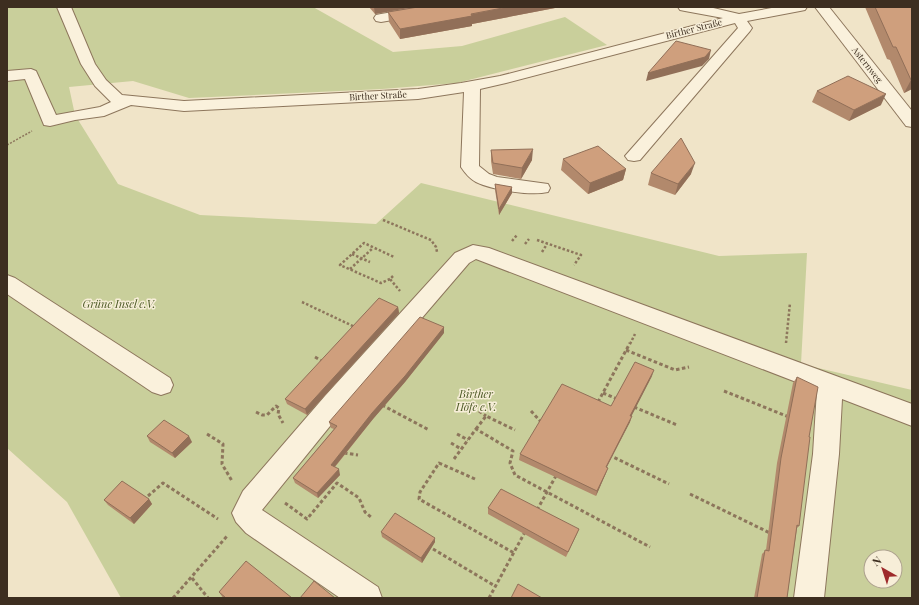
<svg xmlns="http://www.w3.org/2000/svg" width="919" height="605" viewBox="0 0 919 605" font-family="'Playfair Display',serif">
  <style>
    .green { fill: #c9cf9b; fill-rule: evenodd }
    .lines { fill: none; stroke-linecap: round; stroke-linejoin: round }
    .minor-casing { stroke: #8d765c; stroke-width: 2 }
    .path-far2 { stroke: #8d765c; stroke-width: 1.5; stroke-dasharray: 2 1.5; stroke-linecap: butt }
    .path-far1 { stroke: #8d765c; stroke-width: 2.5; stroke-dasharray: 2.5 2; stroke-linecap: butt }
    .path { stroke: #8d765c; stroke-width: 3; stroke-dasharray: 3.5 2.5; stroke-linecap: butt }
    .minor { fill: #faf1dc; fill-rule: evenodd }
    .wall { fill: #b2896c }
    .shaded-wall { fill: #916f58 }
    .building { fill: #cf9f7d; stroke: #916f58 }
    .labels { text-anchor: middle; stroke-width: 3; stroke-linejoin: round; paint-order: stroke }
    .far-street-label { font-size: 9px; fill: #3d2e20; stroke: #f7eed8 }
    .park-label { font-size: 11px; font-style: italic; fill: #4d5a26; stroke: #f7eed8 }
  </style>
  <rect width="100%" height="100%" fill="#f0e4c8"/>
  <path class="green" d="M7 7H313L393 52 462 46 565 17 607 45 457 83 382 89 189 98 133 81 69 87 75 115 118 184 200 215 376 224 421 183 719 256 807 253 801 364 912 390V598H121L67 502 7 448ZM871 557H895V581H871Z"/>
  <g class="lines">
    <g class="minor-casing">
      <g id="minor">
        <path d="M57 7H71L95 64 106 80 122 95 184 101 418 89 461 83 500 76 723 18 685 11 680 10 678 7H709L739 14 777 7H807L805 10 800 11 747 21 752 28 750 31 640 160 634 161 628 160 625 156 738 28 735 23 506 83 480 89 479 166 489 174 497 177 548 184 550 188 548 192C531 196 492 190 476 182 470 179 465 173 461 167L464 92 418 99 184 111 131 105 104 116 75 120 50 126 44 125 25 79 7 81V71L31 69 36 71 56 115 100 107 111 102 95 86 81 64Z"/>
        <polygon points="422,7 452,7 450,10 445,11 381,22 376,21 374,18 376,15 381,14"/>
        <polygon points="815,7 829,7 912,111 912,127 906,126"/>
        <polygon points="473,245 489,248 912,404 912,426 842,399 839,454 824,598 794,598 813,454 817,390 476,259 469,263 343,410 262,510 378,587 382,598 340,598 246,533 236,522 232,513 243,491 325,396 455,253"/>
        <polygon points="7,275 15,278 170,378 173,385 170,392 161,395 152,392 7,294"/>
      </g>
    </g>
    <polyline class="path-far2" points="7,145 32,131"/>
    <g class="path-far1">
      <polyline points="383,220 431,240 436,247 437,252"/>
      <polyline points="537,240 581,255 574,265"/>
      <polyline points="512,241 517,235"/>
      <polyline points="525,244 529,239"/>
      <polyline points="542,252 547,244"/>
      <polyline points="352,254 370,262"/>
      <polyline points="350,269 373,248"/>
      <polyline points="393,276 390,279 400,291"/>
      <polyline points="390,279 381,283 340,265 364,243 394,257"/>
      <polyline points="302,302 355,327"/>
      <polyline points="786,343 790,303"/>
      <polyline points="630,344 635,334"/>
    </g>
    <g class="path">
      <polyline points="626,350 675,370 689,367"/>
      <polyline points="315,357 322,361"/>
      <polyline points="724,391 789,417"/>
      <polyline points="603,393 617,399"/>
      <polyline points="598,402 630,343"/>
      <polyline points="382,405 429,430"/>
      <polyline points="634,407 677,425"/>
      <polyline points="479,411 486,416"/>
      <polyline points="531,411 542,423"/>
      <polyline points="256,412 262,415 267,415 276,406 279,408 278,414 283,423"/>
      <polyline points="476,429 486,416 515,430"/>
      <polyline points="207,434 223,444 222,464 232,481"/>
      <polyline points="457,434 468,440"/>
      <polyline points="451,443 461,449"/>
      <polyline points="344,453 358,455"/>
      <polyline points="609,455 669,484"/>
      <polyline points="454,459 476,429 513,451 510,463 515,475 650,547"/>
      <polyline points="475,479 439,463 420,492 419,499 514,553"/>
      <polyline points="690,494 770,533"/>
      <polyline points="148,496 163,483 218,519"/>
      <polyline points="285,503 307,519 337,483 359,498 365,512 372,518"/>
      <polyline points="537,510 557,474"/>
      <polyline points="433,549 495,586"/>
      <polyline points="192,578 208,598"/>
      <polyline points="173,598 228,535"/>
      <polyline points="489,598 525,532"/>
    </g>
    <use href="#minor" class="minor"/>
  </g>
  <g class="wall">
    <polygon points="369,7 414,7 375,14"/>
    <polygon points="418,7 555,7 555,8 472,24 472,26 400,39 389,22 388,12"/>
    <polygon points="865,7 912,7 912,89 904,93 890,60 887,59"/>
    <polygon points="817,91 881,105 849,121 812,102"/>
    <polygon points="491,150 532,160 521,179 493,174 491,161"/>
    <polygon points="563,159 626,169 623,180 588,194 561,170"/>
    <polygon points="651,173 691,174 675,195 648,185"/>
    <polygon points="495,184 512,187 512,193 499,215 495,190"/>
    <polygon points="398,307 399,313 307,415 287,404 285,399"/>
    <polygon points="444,333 405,382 373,419 335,467 340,475 318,498 295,483 293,478 334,429 331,428 329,422"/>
    <polygon points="652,376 631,416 630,422 607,467 606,473 596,496 519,460 520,454 611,406"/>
    <polygon points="797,377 809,437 799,526 797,528 787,598 754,598 762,554 766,550 777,463 793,383"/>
    <polygon points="147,436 192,442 175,458 150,442"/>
    <polygon points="149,499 152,504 134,524 108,505 104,500"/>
    <polygon points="488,508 579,529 577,534 566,557 488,514"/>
    <polygon points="381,532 435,542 422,563 382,537"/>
    <polygon points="219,592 292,598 223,598"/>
  </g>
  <g class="shaded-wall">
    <polygon points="374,7 414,7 375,14"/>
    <polygon points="508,7 555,7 555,8 472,24 472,26 400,39 400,29"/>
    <polygon points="711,50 709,59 702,66 646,81 648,73"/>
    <polygon points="911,80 912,80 912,89 904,93"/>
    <polygon points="886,94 881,105 849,121 854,110"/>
    <polygon points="533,149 532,160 521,179 522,168"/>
    <polygon points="695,163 691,174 675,195 678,184"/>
    <polygon points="626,169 623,180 588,194 590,183"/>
    <polygon points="512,187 512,193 499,215 499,209"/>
    <polygon points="398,307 399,313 307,415 305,409"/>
    <polygon points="444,327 444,333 405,382 373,419 332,470 331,465 372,413"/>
    <polygon points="654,370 652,376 629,421 630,416"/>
    <polygon points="632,416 630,422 604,472 606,467"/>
    <polygon points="189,436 192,442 175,458 172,453"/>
    <polygon points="608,468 606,473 596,496 597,491"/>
    <polygon points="339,469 340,475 318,498 317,493"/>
    <polygon points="149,499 152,504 134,524 130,518"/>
    <polygon points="435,538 435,542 422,563 421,558"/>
  </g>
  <g class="building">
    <polygon points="418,7 508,7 471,14 472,16 400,29 388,12"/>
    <polygon points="875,7 912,7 912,80 911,80 896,47 893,47"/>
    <polygon points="676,41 711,50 705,57 648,73"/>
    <polygon points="848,76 886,94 854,110 817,91"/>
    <polygon points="681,138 695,163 678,184 651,173"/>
    <polygon points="598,146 626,169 590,183 563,159"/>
    <polygon points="533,149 522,168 493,163 491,150"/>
    <polygon points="495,184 512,187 499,209"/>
    <polygon points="379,298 398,307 305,409 285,399"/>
    <polygon points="420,317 444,327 405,376 372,413 331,465 339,469 317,493 293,478 337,426 329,422"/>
    <polygon points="635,362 654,370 630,416 632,416 606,467 608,468 597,491 520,454 562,384 611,406"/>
    <polygon points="797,377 818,387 809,437 810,437 799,526 797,525 787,598 757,598 765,550 769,551 781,458"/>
    <polygon points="164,420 189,436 172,453 147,436"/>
    <polygon points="122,481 149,499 130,518 104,500"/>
    <polygon points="501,489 579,529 568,552 488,508"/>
    <polygon points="395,513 435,538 421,558 381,532"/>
    <polygon points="246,561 292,598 226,598 219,592"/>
    <polygon points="314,581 335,598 300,598"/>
    <polygon points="518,584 542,598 511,598"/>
  </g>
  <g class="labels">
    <g class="far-street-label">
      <text transform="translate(694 29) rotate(-14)" y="3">Birther Straße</text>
      <text transform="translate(867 65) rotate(52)" y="3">Asternweg</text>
      <text transform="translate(378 96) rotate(-3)" y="3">Birther Straße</text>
    </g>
    <g class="park-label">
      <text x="119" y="308">Grüne Insel e.V.</text>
      <text x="476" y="398">Birther<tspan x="476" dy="13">Höfe e.V.</tspan></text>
    </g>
  </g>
  <rect width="919" height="605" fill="none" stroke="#3d2e20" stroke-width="16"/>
  <g transform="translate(883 569) rotate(321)"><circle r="19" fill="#f7eed8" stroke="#ada18e"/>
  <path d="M0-3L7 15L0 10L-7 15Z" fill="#9e2a2b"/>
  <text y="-6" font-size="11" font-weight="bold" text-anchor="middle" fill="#3d2e20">N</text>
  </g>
</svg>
